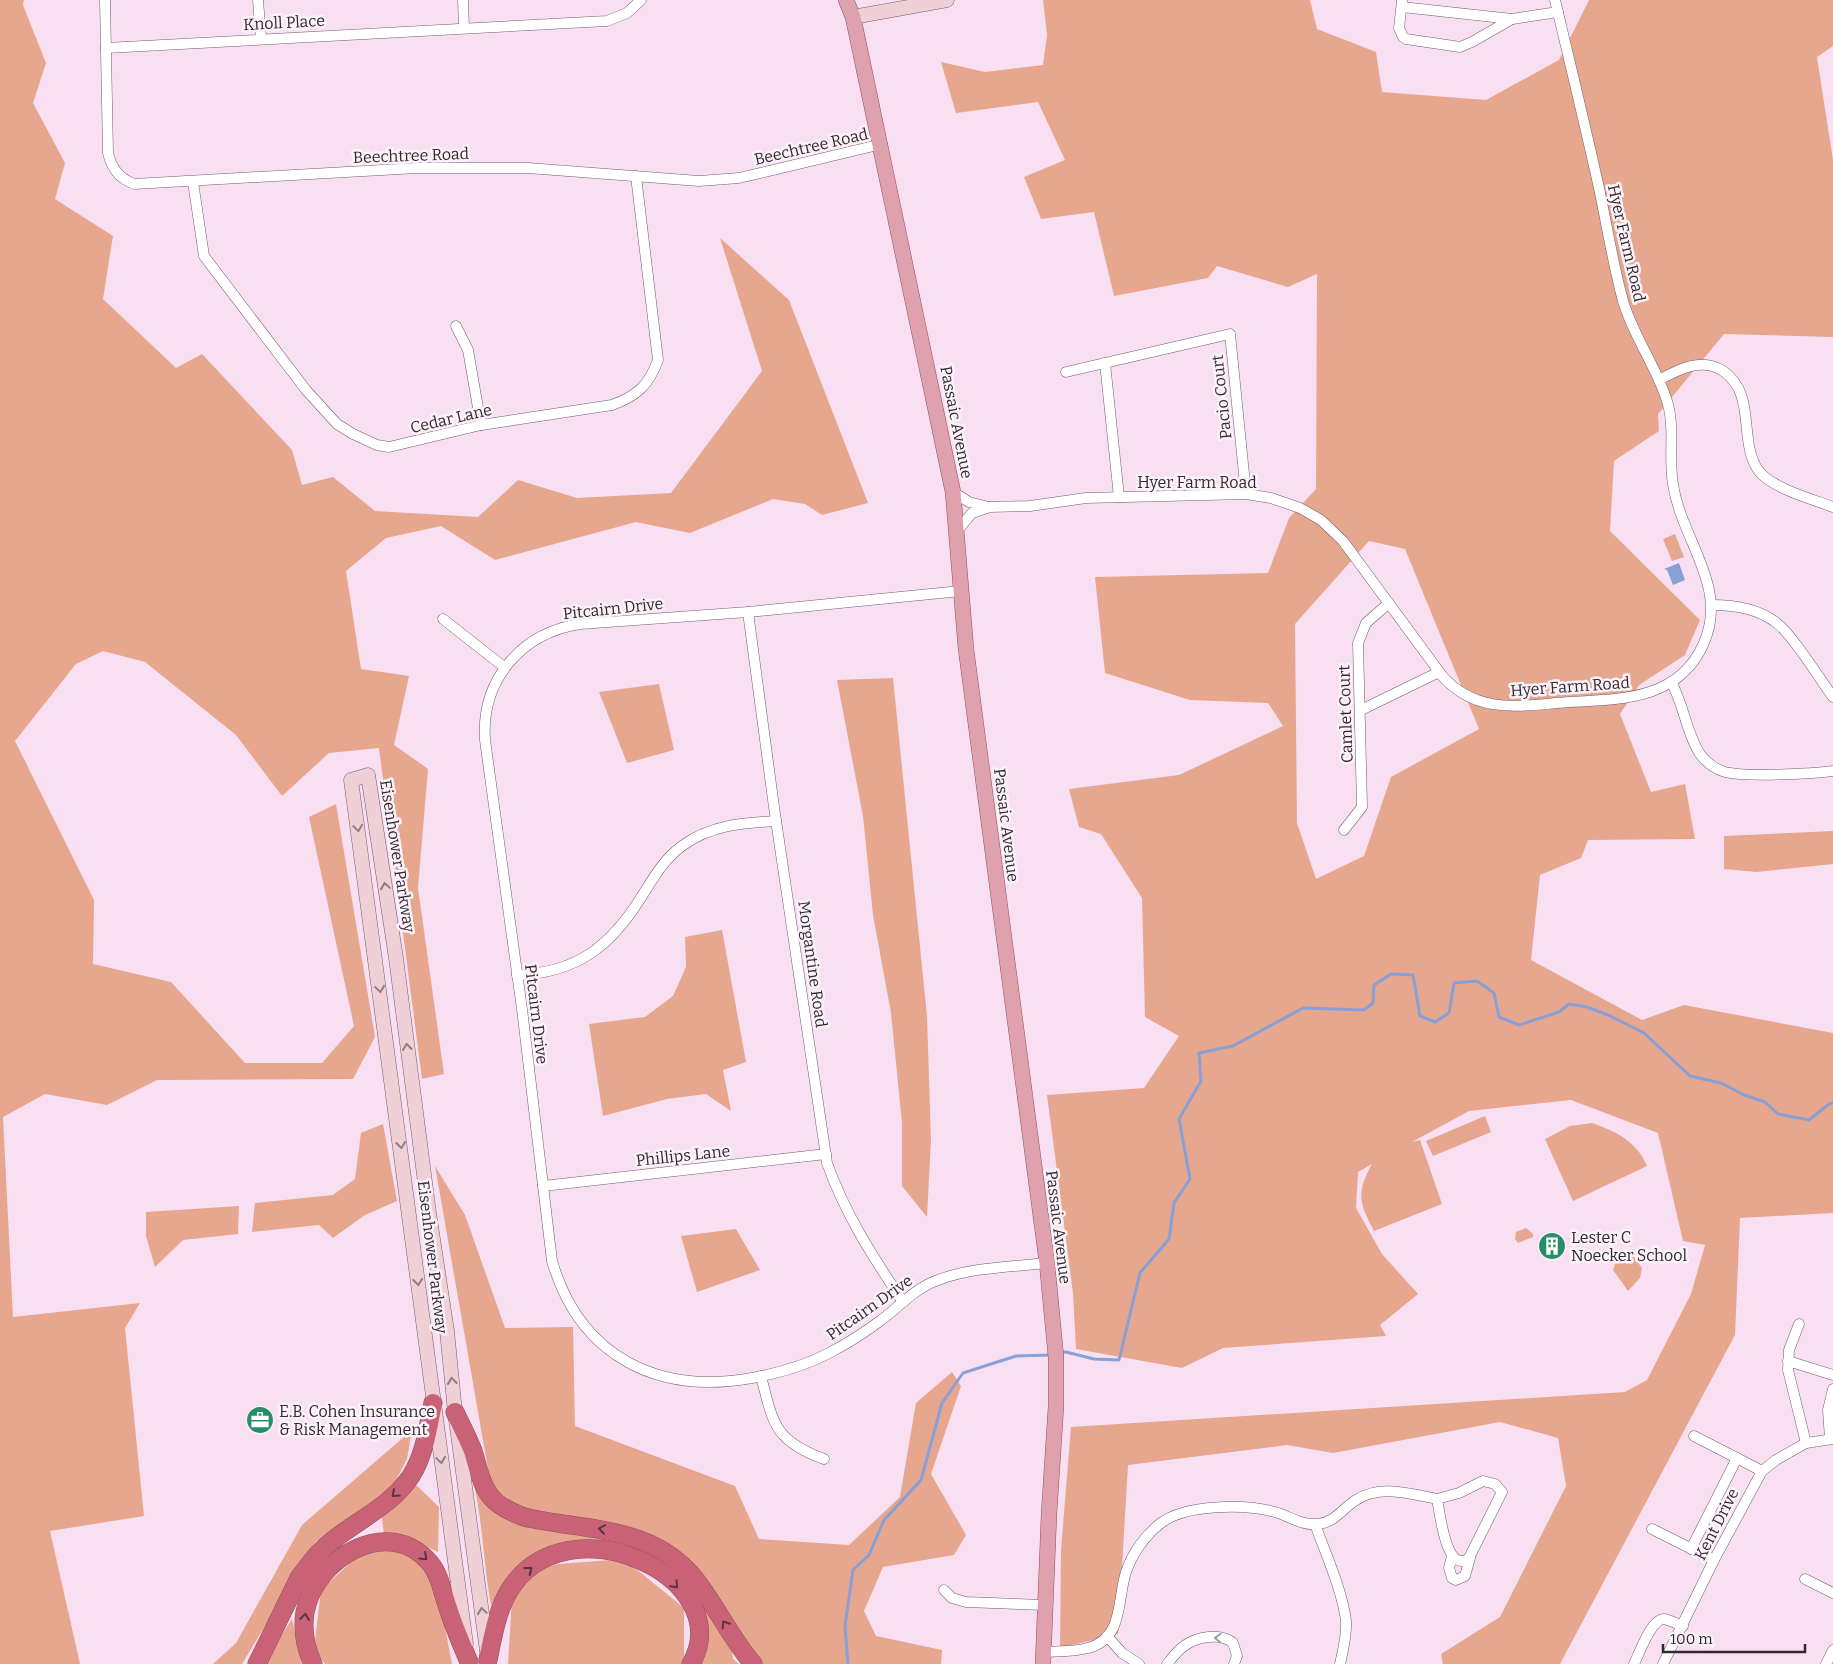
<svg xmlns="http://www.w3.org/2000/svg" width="1833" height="1664" viewBox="0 0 1833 1664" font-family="Bitter,serif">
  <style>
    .green { fill: #e6a78e; fill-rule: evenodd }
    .water { fill: #89a0d6 }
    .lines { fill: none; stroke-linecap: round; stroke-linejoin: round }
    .stream { stroke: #89a0d6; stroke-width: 3 }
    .street-casing { stroke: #705c6b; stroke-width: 11 }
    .secondary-casing { stroke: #705c6b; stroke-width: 15 }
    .primary-casing { stroke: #944e5e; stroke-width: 16 }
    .highway-casing { stroke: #944e5e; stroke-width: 19 }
    .street { stroke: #fff; stroke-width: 10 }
    .secondary { stroke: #efd0d6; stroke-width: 14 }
    .primary { stroke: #dfa1ad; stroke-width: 15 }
    .highway { stroke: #c96277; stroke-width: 18 }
    .oneway { stroke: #907c83 }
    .oneway2 { stroke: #583742 }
    .oneway3 { stroke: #a39fa2 }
    .labels { text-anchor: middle; stroke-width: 5; stroke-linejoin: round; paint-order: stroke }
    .street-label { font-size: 16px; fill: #322930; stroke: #fcf3fa }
    .poi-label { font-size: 16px; fill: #322930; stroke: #fcf3fa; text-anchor: start }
  </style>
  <rect width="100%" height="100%" fill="#f8e0f2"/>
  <g class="green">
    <polygon points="0,0 24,0 23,5 46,63 33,103 65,163 55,199 113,236 103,299 176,368 202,354 292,450 302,485 333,477 375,511 478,517 518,480 577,498 671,493 762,371 720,238 789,300 868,503 822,515 805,504 773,499 690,533 636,522 495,560 441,526 386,538 346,571 361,669 409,676 394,745 428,769 418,888 444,1074 422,1079 379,748 329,753 282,796 236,735 145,662 103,651 76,664 15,741 94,900 93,964 171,982 245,1063 322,1063 354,1026 309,817 336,804 375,1037 353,1079 157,1080 107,1105 45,1094 3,1117 13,1317 140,1303 125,1328 144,1516 50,1531 80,1664 0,1664"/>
    <path d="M1043 0H1310L1317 29 1376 52 1382 92 1486 100 1559 60 1589 0H1833V46L1817 57 1833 160V337L1724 334 1658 414 1659 431 1614 461 1610 531 1700 620 1685 655 1639 685 1620 714 1651 792 1685 784 1695 839 1588 840 1581 858 1540 875 1531 960 1642 1020 1684 1005 1833 1033V1213L1740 1218 1735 1335 1560 1664H1443L1441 1654 1500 1617 1566 1486 1558 1438 1500 1422 1333 1453 1287 1445 1128 1465 1118 1634 1060 1648 1061 1550 1071 1427 1625 1392 1647 1380 1691 1294 1705 1245 1683 1241 1658 1133 1571 1100 1469 1111 1412 1142 1420 1140 1442 1204 1374 1231C1359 1203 1356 1193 1372 1164L1358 1172 1356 1208 1382 1254 1418 1294 1380 1325 1386 1336 1223 1348 1182 1368 1076 1349 1073 1293 1047 1095 1144 1088 1179 1036 1145 1017 1142 898 1101 834 1079 827 1069 789 1179 775 1283 726 1268 703 1190 700 1105 673 1095 577 1268 573 1289 518 1316 489 1317 274 1288 287 1217 266 1208 278 1114 296 1094 212 1041 219 1024 177 1065 160 1038 102 956 113 941 62 985 72 1043 65 1047 35ZM1369 541 1405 549 1479 729 1391 777 1364 856 1316 879 1297 823 1295 624Z"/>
    <polygon points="1675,534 1684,557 1672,561 1663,539"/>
    <polygon points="893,678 927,1016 931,1140 927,1217 902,1186 902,1123 891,1013 873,915 863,816 837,680"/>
    <polygon points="659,684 674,750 627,763 599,692"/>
    <polygon points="1833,831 1833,864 1757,872 1724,869 1724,836"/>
    <polygon points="722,930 746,1062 723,1070 731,1111 706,1094 667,1099 603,1116 589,1024 645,1017 673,996 686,967 685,937"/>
    <polygon points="1485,1116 1491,1132 1433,1156 1426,1141"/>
    <path d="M1592 1123C1616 1131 1637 1142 1647 1166L1573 1201 1545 1139 1570 1126Z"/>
    <polygon points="383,1124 397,1201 365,1215 333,1238 319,1225 252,1232 255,1203 333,1195 355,1179 361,1133"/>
    <polygon points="435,1166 465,1215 505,1328 573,1327 575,1426 735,1486 759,1539 849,1545 900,1497 916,1403 952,1372 961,1386 931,1474 966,1535 954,1555 883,1567 864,1611 876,1636 942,1650 941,1664 762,1664 755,1659 675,1551 524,1511 491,1486"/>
    <polygon points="239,1206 238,1234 183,1240 155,1267 146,1236 146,1212"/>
    <polygon points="1526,1228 1533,1234 1533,1237 1518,1243 1515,1239 1516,1232"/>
    <polygon points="736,1229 760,1270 697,1292 681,1236"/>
    <polygon points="1631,1253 1642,1268 1640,1278 1628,1291 1613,1270 1616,1261"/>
    <polygon points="412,1430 407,1459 391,1490 316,1541 242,1664 213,1664 236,1643 302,1525"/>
    <polygon points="414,1483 439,1507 438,1552 412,1540 384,1534 381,1511"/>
    <path d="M475 1489 498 1513 616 1541 568 1544 541 1554 508 1578 491 1606C484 1567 483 1528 475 1489Z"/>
    <polygon points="365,1549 411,1552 436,1581 452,1664 325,1664 314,1649 321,1590"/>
    <polygon points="624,1559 684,1608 684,1662 681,1664 508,1664 512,1597 545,1565"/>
    <polygon points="702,1598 731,1646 733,1659 739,1664 696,1664 704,1627"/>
    <polygon points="292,1619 302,1664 263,1664"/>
  </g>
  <polygon class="water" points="1679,563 1685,580 1673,585 1667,570 1664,569"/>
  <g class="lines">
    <g class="stream">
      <polyline points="1059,1353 1066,1352 1094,1359 1119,1360 1140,1273 1169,1239 1174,1203 1190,1179 1179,1119 1201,1081 1199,1053 1233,1046 1303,1008 1364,1010 1373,1003 1374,985 1391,974 1413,975 1420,1016 1435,1022 1449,1013 1454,983 1477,981 1494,993 1499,1017 1519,1025 1559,1012 1569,1004 1587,1007 1608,1015 1644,1033 1690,1076 1721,1083 1744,1095 1765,1102 1778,1114 1809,1120 1829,1104 1833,1103"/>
      <polyline points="848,1664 845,1626 853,1570 869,1555 884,1520 921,1480 942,1403 963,1373 1016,1356 1051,1355"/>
    </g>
    <g class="street-casing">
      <g id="street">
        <path d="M105 0 108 153C112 169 119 178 134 184L417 168H528L699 181 739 178 882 144"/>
        <polyline points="258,0 261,38"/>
        <polyline points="463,0 464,28"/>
        <polyline points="1402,1 1399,28 1403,37 1406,39 1460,47 1472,42 1512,19"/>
        <polyline points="1402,7 1512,19 1558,12"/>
        <polyline points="106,48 607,21 627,13 641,0"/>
        <path d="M193 182 204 256 306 390 337 424 353 434 377 445 389 447 481 425 612 405C637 396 649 385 658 360L636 176"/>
        <polyline points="456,326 468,350 481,425"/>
        <polyline points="1105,363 1119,497"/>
        <polyline points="1066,372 1230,334 1246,494"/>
        <path d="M1659 380C1679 369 1702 357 1723 371 1757 394 1738 440 1758 470 1771 488 1812 499 1833 507"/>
        <polyline points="953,492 969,502 989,507"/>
        <path d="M957 531 972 513 990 507 1030 506 1086 498 1246 494 1271 498 1300 508 1321 520 1343 541 1443 677C1479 716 1522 705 1570 702 1621 699 1678 700 1703 645 1730 587 1681 540 1673 484 1668 456 1676 426 1666 398 1655 365 1633 335 1623 301 1613 264 1607 226 1599 188 1585 125 1570 63 1555 0"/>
        <path d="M961 591 748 612 580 624C521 633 481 680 485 740L522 1009 552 1261C580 1357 658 1395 752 1378 779 1373 807 1365 831 1352 848 1343 864 1333 880 1321 899 1307 915 1288 938 1280 972 1267 1011 1267 1047 1263"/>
        <path d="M1712 605C1733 605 1756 608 1774 621 1791 632 1819 678 1833 697"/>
        <path d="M748 612 774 807 827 1163C845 1214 873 1257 903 1302"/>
        <polyline points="443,619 504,667"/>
        <path d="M1671 682C1684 704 1686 733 1700 754 1706 762 1715 769 1725 772 1745 777 1811 774 1833 771"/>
        <polyline points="1361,710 1439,672"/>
        <polyline points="1344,830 1362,807 1358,643 1366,623 1389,603"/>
        <path d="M517 975C577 973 611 946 642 896 654 877 664 859 682 846 710 825 742 823 776 821"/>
        <polyline points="543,1186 826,1154"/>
        <polyline points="1799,1324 1789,1350 1788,1370 1806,1443"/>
        <polyline points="1788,1361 1833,1375"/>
        <path d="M761 1376C773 1423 774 1441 824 1459"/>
        <polyline points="1694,1436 1762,1471"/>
        <polyline points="1830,1439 1828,1410 1833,1389"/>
        <path d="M1483 1481 1495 1484 1502 1492 1469 1558C1446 1575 1440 1513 1437 1499L1459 1493Z"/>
        <path d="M1315 1524C1326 1555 1342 1589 1346 1621 1347 1636 1343 1650 1340 1664"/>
        <polyline points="1652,1529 1714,1560"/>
        <polyline points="1691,1549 1737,1458"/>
        <polyline points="1452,1556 1449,1568 1452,1578 1456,1580 1465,1576 1470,1558"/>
        <polyline points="1805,1579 1833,1593"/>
        <polyline points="944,1590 952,1598 966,1602 1044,1605"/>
        <polyline points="1107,1636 1122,1653 1139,1664"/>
        <path d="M1043 1652C1057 1651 1074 1652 1088 1648 1124 1639 1117 1599 1126 1572 1132 1554 1145 1535 1161 1523 1186 1504 1245 1504 1275 1512 1289 1516 1302 1526 1318 1524 1334 1523 1343 1508 1356 1500 1381 1484 1410 1494 1437 1499"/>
        <path d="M1167 1664C1172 1658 1177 1651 1184 1646 1196 1637 1221 1632 1233 1643L1237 1656 1234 1664"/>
        <path d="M1634 1664C1639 1654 1651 1619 1664 1619 1670 1620 1677 1624 1683 1626"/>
        <polyline points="1663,1664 1714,1560 1762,1471 1776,1460 1806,1443 1833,1439"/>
        <polyline points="1826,1664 1833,1650"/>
      </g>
    </g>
    <g class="secondary-casing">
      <g id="secondary">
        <polyline points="853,17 947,0"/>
        <polyline points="466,1644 351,780 368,775 396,958 429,1213 447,1331 455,1412 487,1651"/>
      </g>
    </g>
    <g class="primary-casing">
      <polyline id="primary" points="846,0 853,17 953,492 966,649 1047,1263 1056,1357 1056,1406 1049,1514 1043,1664"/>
    </g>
    <g class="highway-casing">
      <g id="highway">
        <path d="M455 1412C461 1425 468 1438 473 1451 484 1488 484 1502 524 1517 585 1531 652 1525 695 1579 716 1606 731 1638 753 1664"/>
        <path d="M488 1660C493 1636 497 1611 509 1591 566 1497 740 1578 691 1664"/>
        <path d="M257 1664 299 1578C309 1565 318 1551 332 1541 358 1520 392 1505 411 1476 425 1454 428 1427 433 1403"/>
        <path d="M313 1664C305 1647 302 1631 305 1612 315 1558 389 1514 430 1563 440 1575 442 1591 447 1605 453 1625 461 1643 469 1662"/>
      </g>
    </g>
    <use href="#street" class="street"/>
    <use href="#secondary" class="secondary"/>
    <use href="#primary" class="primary"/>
    <use href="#highway" class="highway"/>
  </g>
  <defs><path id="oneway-chevron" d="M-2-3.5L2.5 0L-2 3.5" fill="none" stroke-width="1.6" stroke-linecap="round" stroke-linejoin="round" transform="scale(1.25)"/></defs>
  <g class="oneway">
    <use href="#oneway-chevron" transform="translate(358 828) rotate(82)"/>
    <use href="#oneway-chevron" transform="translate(385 886) rotate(-99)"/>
    <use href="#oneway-chevron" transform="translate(380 989) rotate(82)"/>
    <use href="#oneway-chevron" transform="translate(407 1047) rotate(-97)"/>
    <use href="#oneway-chevron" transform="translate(401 1145) rotate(83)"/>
    <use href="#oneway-chevron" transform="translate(418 1282) rotate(83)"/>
    <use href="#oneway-chevron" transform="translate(452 1381) rotate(-96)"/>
    <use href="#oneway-chevron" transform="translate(441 1460) rotate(82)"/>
    <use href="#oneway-chevron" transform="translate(482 1611) rotate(-98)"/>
  </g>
  <g class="oneway2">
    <use href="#oneway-chevron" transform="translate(395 1494) rotate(138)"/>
    <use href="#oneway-chevron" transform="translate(602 1529) rotate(-172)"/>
    <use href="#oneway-chevron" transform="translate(424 1557) rotate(43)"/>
    <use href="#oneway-chevron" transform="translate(529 1570) rotate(-38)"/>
    <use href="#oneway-chevron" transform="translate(675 1585) rotate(47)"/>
    <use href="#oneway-chevron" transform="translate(305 1617) rotate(-83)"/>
    <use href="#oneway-chevron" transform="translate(725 1624) rotate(-123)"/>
  </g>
  <use class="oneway3" href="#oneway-chevron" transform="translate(1218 1638) rotate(-178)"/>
  <defs>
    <g id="building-disc" transform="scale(1.4375)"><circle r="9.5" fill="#278d69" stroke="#fcf3fa"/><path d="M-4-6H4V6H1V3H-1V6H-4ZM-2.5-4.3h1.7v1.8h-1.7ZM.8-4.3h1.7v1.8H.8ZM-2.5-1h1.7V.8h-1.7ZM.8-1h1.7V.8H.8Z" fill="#fff"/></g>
    <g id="office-disc" transform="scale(1.4375)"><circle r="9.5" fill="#278d69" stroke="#fcf3fa"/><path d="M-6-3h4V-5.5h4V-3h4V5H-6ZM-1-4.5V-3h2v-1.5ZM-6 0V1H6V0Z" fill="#fff"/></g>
  </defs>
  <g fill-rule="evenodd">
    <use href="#building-disc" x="1552" y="1246"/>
    <use href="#office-disc" x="260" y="1420"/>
  </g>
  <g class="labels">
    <g class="street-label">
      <text transform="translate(284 22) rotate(-3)" y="6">Knoll Place</text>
      <text transform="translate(811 146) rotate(-13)" y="6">Beechtree Road</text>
      <text transform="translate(411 155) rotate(-2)" y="6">Beechtree Road</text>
      <text transform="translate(1627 243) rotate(77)" y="6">Hyer Farm Road</text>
      <text transform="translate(1221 397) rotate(-96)" y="6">Pacio Court</text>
      <text transform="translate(451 418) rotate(-13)" y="6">Cedar Lane</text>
      <text transform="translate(957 422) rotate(79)" y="6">Passaic Avenue</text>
      <text x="1197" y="488">Hyer Farm Road</text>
      <text transform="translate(613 608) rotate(-6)" y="6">Pitcairn Drive</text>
      <text transform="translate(1570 686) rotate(-4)" y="6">Hyer Farm Road</text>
      <text transform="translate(1345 714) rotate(-92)" y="6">Camlet Court</text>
      <text transform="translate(1007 825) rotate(83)" y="6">Passaic Avenue</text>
      <text transform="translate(398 856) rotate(81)" y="6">Eisenhower Parkway</text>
      <text transform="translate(813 964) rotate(82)" y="6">Morgantine Road</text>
      <text transform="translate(537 1014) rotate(83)" y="6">Pitcairn Drive</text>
      <text transform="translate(683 1155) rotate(-6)" y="6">Phillips Lane</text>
      <text transform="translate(1059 1227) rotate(83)" y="6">Passaic Avenue</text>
      <text transform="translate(433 1257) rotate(83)" y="6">Eisenhower Parkway</text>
      <text transform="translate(869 1307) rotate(-35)" y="6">Pitcairn Drive</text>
      <text transform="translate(1716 1524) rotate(-63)" y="6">Kent Drive</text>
    </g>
    <g class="poi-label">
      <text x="1571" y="1243">Lester C<tspan x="1571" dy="18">Noecker School</tspan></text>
      <text x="279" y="1417">E.B. Cohen Insurance<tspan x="279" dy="18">&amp; Risk Management</tspan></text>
    </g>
  </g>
  <path d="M1663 1644v8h142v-8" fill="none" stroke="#322930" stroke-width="2.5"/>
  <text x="1670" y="1644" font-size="15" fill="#322930" stroke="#fcf3fa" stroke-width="4" paint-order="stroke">100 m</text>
</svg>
